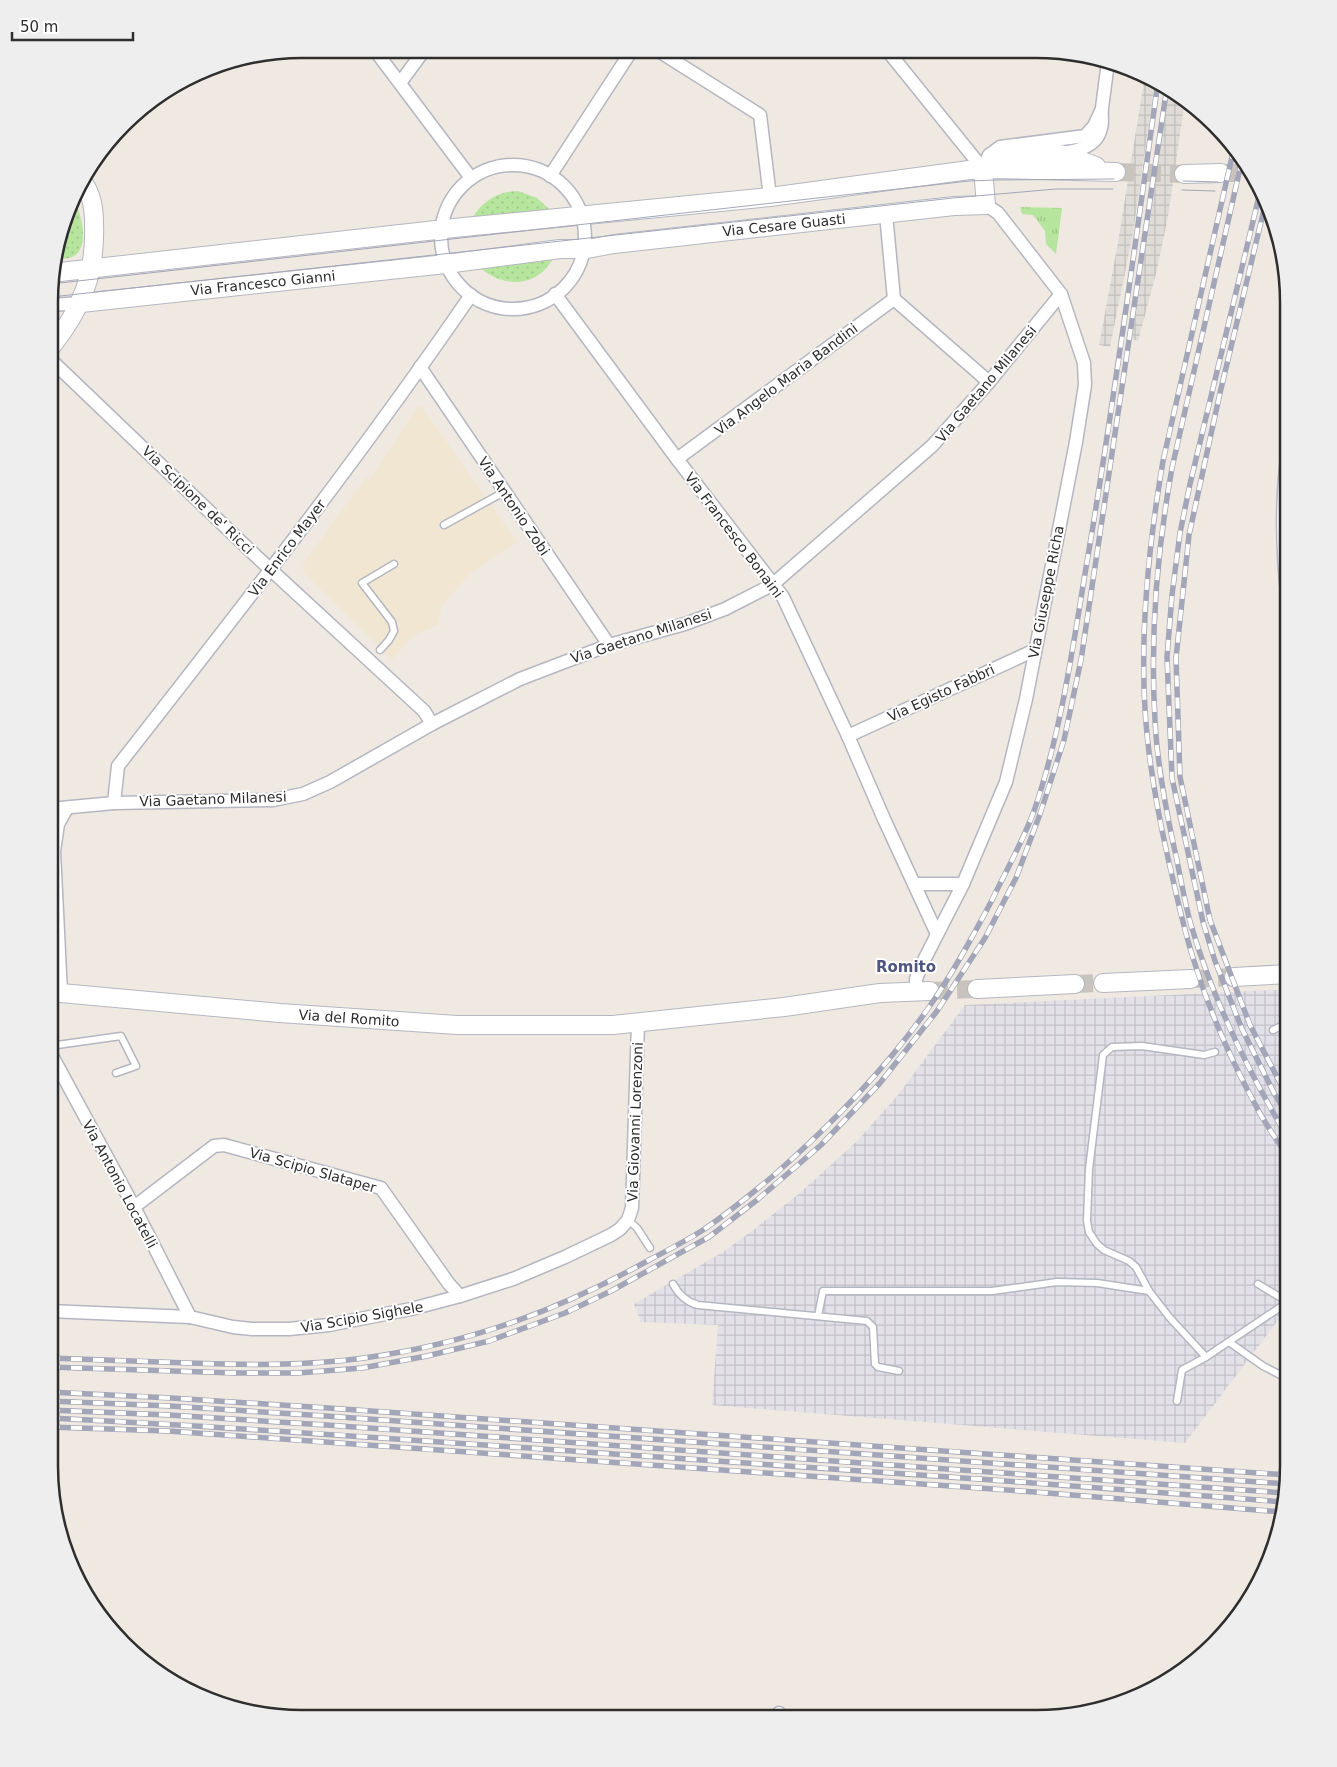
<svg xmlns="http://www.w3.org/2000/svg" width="1337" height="1767" viewBox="0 0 1337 1767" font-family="'DejaVu Sans',sans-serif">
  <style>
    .industrial { fill: url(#industrial-grid) }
    .education { fill: #f0e6d1 }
    .grass { fill: url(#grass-tufts) }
    .park { fill: url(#park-dots) }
    .plaza { fill: url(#plaza-grid) }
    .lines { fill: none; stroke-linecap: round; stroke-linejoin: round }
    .secondary-tunnel { stroke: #c8c4bd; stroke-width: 18; stroke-dasharray: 18 9; stroke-linecap: butt }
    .lane-casing { stroke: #b4b7c1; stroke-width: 9 }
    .street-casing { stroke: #b4b7c1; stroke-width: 15 }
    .secondary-casing { stroke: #b4b7c1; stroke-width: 20 }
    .lane { stroke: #fff; stroke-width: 6 }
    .street { stroke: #fff; stroke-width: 12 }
    .secondary { stroke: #fff; stroke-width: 18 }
    .tram { stroke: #a3a6b8; stroke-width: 1 }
    .rail-casing { stroke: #a3a6b8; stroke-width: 5.5 }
    .rail { stroke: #fff; stroke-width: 4; stroke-dasharray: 11; stroke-linecap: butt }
    .labels { text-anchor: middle; stroke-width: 4; stroke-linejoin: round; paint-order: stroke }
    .street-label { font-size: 14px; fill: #2e2e2e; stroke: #fff }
    .neighbourhood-label { font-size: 15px; font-weight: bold; fill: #4d5680; stroke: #fff }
    .rim { fill: none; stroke: #2e2e2e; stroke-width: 2.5 }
  </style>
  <defs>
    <pattern id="industrial-grid" width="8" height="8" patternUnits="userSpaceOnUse" patternTransform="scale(1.25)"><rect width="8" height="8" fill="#e3e1e8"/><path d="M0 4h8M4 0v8" fill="none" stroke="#c3c1c7"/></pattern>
    <pattern id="grass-tufts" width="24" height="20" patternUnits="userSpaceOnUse" patternTransform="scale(1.25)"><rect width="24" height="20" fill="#b6e59e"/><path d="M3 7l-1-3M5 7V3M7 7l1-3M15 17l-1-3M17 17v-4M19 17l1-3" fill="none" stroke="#9dc588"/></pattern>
    <pattern id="park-dots" width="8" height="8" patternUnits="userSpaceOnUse" patternTransform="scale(1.25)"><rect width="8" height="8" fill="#b6e59e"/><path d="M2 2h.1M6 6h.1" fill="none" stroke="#9dc588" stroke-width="1.8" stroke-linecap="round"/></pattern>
    <pattern id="plaza-grid" width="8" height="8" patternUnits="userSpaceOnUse" patternTransform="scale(1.25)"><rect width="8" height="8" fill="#dfdcd8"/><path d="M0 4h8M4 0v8" fill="none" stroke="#c0bdba"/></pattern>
  </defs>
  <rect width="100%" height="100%" fill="#efe9e1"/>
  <polygon class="industrial" points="1273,990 1288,990 1288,1307 1185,1443 712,1405 718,1325 641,1322 634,1304 723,1252 752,1231 801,1192 857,1141 898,1095 965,1005"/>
  <polygon class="education" points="418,406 422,407 517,542 470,574 442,605 438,625 414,635 392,659 304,573 303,564 366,477 369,480"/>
  <polygon class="grass" points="1020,207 1062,208 1056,254 1046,244 1045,231 1033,215 1022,214"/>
  <g class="park">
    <path d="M518 191 537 198 550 210 472 219C481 202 498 191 518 191Z"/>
    <path d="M74 200C81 212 90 247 74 256 69 259 60 259 54 259Z"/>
    <path d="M555 255C539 287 506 290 479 267Z"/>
  </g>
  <g class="plaza">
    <polygon points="1145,75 1155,81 1133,233 1110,347 1099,345 1117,248"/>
    <polygon points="1169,88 1185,100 1168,217 1157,270 1138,341 1132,339"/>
  </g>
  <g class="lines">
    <g class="secondary-tunnel">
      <polyline points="1116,172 1184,174"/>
      <polyline points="1221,173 1251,173"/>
      <polyline points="1191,979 1234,977"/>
      <polyline points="1075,984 1103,983"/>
      <polyline points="930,991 977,989"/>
    </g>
    <g class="lane-casing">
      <g id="lane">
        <polyline points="444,525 504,492"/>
        <polyline points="380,650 389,640 394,631 392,622 362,583 394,564"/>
        <polyline points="1273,1030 1288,1023"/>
        <polyline points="50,1046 121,1036 136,1066 116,1073"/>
        <polyline points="628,1220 637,1228 650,1248"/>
        <path d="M673 1284C679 1295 686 1302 698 1305L867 1321 873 1327 875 1364 878 1367 899 1371"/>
        <polyline points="1258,1284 1288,1302"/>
        <polyline points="1149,1291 1170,1318 1206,1357 1288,1302"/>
        <polyline points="818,1316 823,1291 992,1291 1057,1282 1097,1283 1149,1291 1136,1267 1129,1261 1104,1250 1097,1244 1089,1232 1087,1221 1089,1169 1103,1055 1112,1047 1142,1046 1204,1055 1215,1052"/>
        <polyline points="1229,1342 1263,1366 1288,1379"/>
        <polyline points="1177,1401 1182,1370 1206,1357"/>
      </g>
    </g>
    <g class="street-casing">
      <g id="street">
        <polyline points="374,49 471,178"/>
        <polyline points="657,50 760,115 770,197"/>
        <polyline points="887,50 983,169"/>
        <polyline points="400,83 425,49"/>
        <path d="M1061 153C1077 151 1097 147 1101 128 1103 122 1101 115 1102 108 1104 93 1106 77 1108 62"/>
        <circle cx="513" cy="237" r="72"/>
        <polyline points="983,169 989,155 1000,147 1085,136 1094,126 1101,111"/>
        <polyline points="550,176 632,50"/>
        <polyline points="886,214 894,299 989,382"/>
        <polyline points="555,294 677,459 783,597 848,736 884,819 937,934"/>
        <polyline points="51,305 81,303"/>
        <polyline points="51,360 257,557 424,711 432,724"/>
        <polyline points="420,367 609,645"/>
        <polyline points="677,459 894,299"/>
        <path d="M1288 602C1282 551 1281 501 1288 450"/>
        <polyline points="848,736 1035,650"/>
        <path d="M114 803 118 766C239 611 360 457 471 295"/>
        <polyline points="50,809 114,803 273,800 303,794 330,782 432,724 520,679 609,645 685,624 725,609 772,585 932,446 989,382 1061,294"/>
        <polyline points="914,884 963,884"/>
        <polyline points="916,992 916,979 921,966 963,884 1006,782 1026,699 1076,442 1085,385 1084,363 1061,294 998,213 986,205"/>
        <polyline points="61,993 54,851 58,824 67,808"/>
        <polyline points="50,1052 134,1207 190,1317"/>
        <polyline points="134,1207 214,1146 224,1145 381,1188 449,1284 460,1296"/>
        <polyline points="49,1311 190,1317 233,1327 252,1329 289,1329 329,1325 411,1309 460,1296 513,1279 565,1257 611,1235 620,1229 628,1220 632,1208 638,1023"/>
        <polyline points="778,1718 779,1713"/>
      </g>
    </g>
    <g class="secondary-casing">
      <g id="secondary">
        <path d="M992 164C1009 156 1040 152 1058 154 1071 156 1083 162 1096 166"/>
        <polyline points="1184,174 1221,173"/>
        <polyline points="51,273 454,228 770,197 969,170 994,169 1116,172"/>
        <polyline points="81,303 446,264 560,249 587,249 614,244 954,206 986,205 983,169"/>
        <path d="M51 347C82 309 96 273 94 223 94 208 92 192 81 180"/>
        <polyline points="1234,977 1288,974"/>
        <polyline points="1103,983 1191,979"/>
        <polyline points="977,989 1075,984"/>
        <polyline points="50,993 61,993 280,1013 457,1025 613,1025 784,1007 880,993 930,991"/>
      </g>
    </g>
    <use href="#lane" class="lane"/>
    <use href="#street" class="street"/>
    <use href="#secondary" class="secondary"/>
    <g class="tram">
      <polyline points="1183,181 1218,182"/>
      <polyline points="1182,190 1215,191"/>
      <polyline points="51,284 969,181 995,180 1114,179"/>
      <polyline points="51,297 953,198 1056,189 1113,189"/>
    </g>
    <g class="rail-casing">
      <g id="rail">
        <path d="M1234 148 1163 461C1149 543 1140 627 1145 709 1148 760 1157 809 1168 858 1176 892 1183 927 1194 961 1209 1010 1231 1060 1256 1106 1265 1124 1277 1140 1288 1157"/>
        <path d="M1242 160 1172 468C1157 551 1150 636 1155 720 1157 763 1165 805 1174 847 1180 873 1184 900 1191 925 1213 1000 1248 1071 1288 1138"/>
        <polyline points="1261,188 1190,484 1180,533 1172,595 1167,657 1172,778 1203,922 1215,961 1242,1029 1274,1093 1288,1116"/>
        <polyline points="1266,201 1220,393 1189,535 1176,658 1180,777 1210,920 1250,1025 1288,1098"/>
        <path d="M49 1358C95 1360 141 1361 187 1363 246 1365 306 1366 364 1358 468 1344 560 1310 651 1259 668 1250 686 1241 703 1230 727 1214 750 1195 773 1176 830 1126 883 1072 927 1010 952 975 972 938 992 900 1006 871 1023 841 1034 811 1063 727 1074 637 1089 550 1115 395 1136 238 1158 82"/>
        <polyline points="49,1367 234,1373 298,1373 362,1368 427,1356 489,1341 565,1313 611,1291 709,1237 757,1200 821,1145 880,1083 937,1011 985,938 1016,878 1040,814 1064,740 1081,660 1167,87"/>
        <polyline points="49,1392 171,1398 328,1408 1288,1475"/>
        <polyline points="49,1401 170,1406 326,1416 1287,1484"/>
        <polyline points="49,1410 169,1415 326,1425 1285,1493"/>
        <path d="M49 1418C237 1427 425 1441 614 1454 837 1469 1061 1484 1284 1502"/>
        <polyline points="49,1427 168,1431 1035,1492 1282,1512"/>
      </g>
    </g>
    <use href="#rail" class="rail"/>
  </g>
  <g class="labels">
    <g class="street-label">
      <text transform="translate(784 225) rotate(-6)" y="5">Via Cesare Guasti</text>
      <text transform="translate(263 283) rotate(-6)" y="5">Via Francesco Gianni</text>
      <text transform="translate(786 379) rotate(-37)" y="5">Via Angelo Maria Bandini</text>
      <text transform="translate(986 384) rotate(-50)" y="5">Via Gaetano Milanesi</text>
      <text transform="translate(198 500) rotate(44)" y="5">Via Scipione de' Ricci</text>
      <text transform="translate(514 506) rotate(56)" y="5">Via Antonio Zobi</text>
      <text transform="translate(734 535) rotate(53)" y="5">Via Francesco Bonaini</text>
      <text transform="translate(287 548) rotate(-53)" y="5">Via Enrico Mayer</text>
      <text transform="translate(1046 592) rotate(-79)" y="5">Via Giuseppe Richa</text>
      <text transform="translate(641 636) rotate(-18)" y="5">Via Gaetano Milanesi</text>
      <text transform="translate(941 693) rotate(-25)" y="5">Via Egisto Fabbri</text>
      <text transform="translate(213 799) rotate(-2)" y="5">Via Gaetano Milanesi</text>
      <text transform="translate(349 1018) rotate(4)" y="5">Via del Romito</text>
      <text transform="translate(635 1122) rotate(-88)" y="5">Via Giovanni Lorenzoni</text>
      <text transform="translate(313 1170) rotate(16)" y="5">Via Scipio Slataper</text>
      <text transform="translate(120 1184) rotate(62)" y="5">Via Antonio Locatelli</text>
      <text transform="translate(362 1317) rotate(-10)" y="5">Via Scipio Sighele</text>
    </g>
    <g class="neighbourhood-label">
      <text x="906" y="972">Romito</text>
    </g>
  </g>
  <path d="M0 0H1337V1767H0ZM302 58H1036A244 244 0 0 1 1280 302V1466A244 244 0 0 1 1036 1710H302A244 244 0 0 1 58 1466V302A244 244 0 0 1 302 58Z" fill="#eee" fill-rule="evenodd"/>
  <path class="rim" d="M302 58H1036A244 244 0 0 1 1280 302V1466A244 244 0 0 1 1036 1710H302A244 244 0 0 1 58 1466V302A244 244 0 0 1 302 58Z"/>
  <path d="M12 32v8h121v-8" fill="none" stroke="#2e2e2e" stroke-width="2.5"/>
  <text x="20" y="32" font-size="15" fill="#2e2e2e" stroke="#ffffff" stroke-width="4" paint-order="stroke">50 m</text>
</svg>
